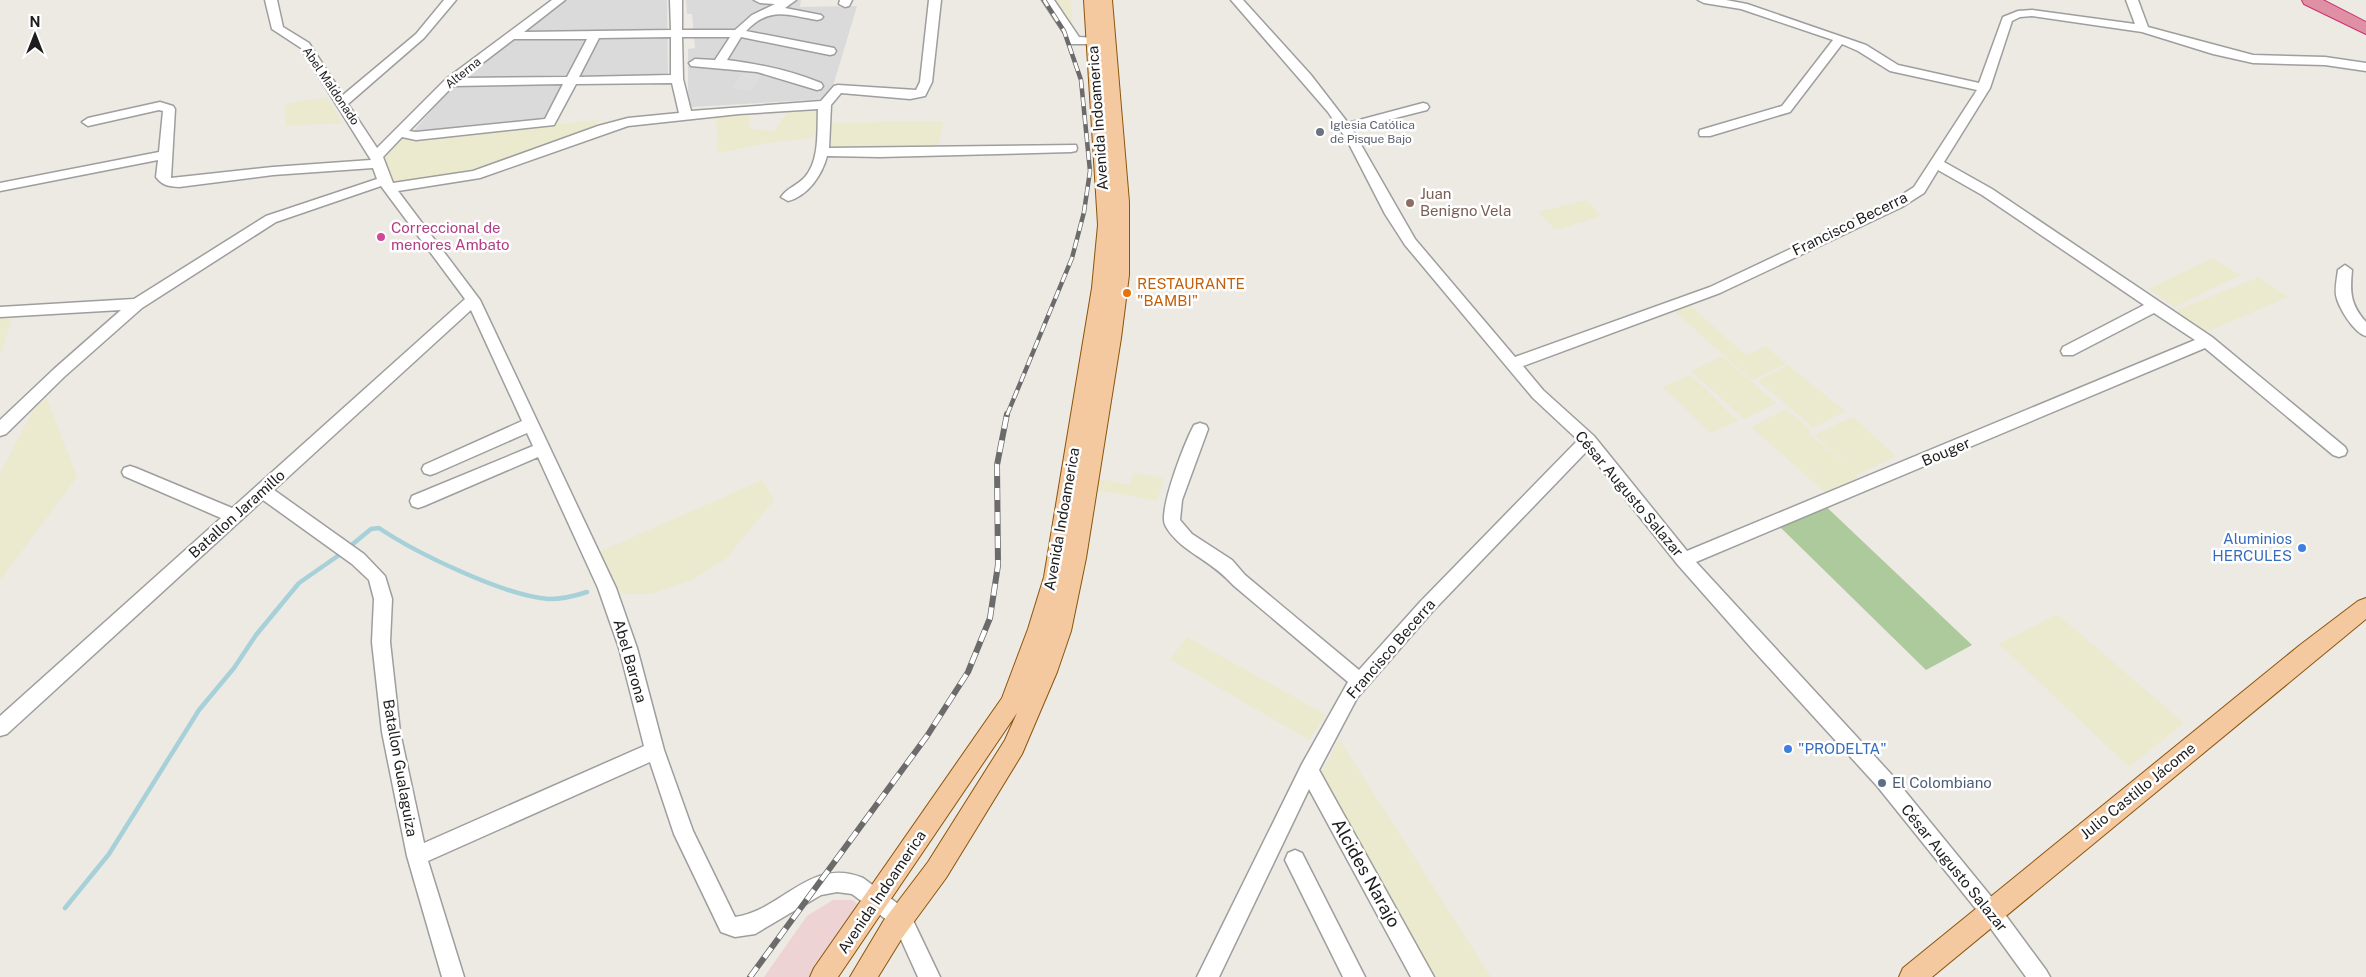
<svg xmlns="http://www.w3.org/2000/svg" width="2366" height="977" viewBox="0 0 2366 977" font-family="'Public Sans',sans-serif">
  <style>
    .residential { fill: #dbdada }
    .commercial { fill: #edd3d4 }
    .farmland { fill: #ebeacf }
    .forest { fill: #acca9b }
    .parking { fill: #ddd }
    .lines { fill: none; stroke-linecap: round; stroke-linejoin: round }
    .stream { stroke: #a6d1d8; stroke-width: 4.5 }
    .minor-casing { stroke: #9e9e9e; stroke-width: 3 }
    .major-casing { stroke: #8b550b; stroke-width: 2 }
    .highway-casing { stroke: #cb3073; stroke-width: 2 }
    .minor { fill: #fff; fill-rule: evenodd }
    .major { fill: #f5c9a0; fill-rule: evenodd }
    .highway { fill: #e090a5; fill-rule: evenodd }
    .rail-far1-casing { stroke: #6b6b6b; stroke-width: 4.5 }
    .rail-casing { stroke: #6b6b6b; stroke-width: 6 }
    .rail-far1 { stroke: #fff; stroke-width: 3; stroke-dasharray: 9; stroke-linecap: butt }
    .rail { stroke: #fff; stroke-width: 4.5; stroke-dasharray: 12; stroke-linecap: butt }
    .worship-dot { fill: #6b7280; stroke: #fff; stroke-width: 2 }
    .education-dot { fill: #8d6e63; stroke: #fff; stroke-width: 2 }
    .hotel-dot { fill: #d1479c; stroke: #fff; stroke-width: 2 }
    .food-dot { fill: #e8710a; stroke: #fff; stroke-width: 2 }
    .shop-dot { fill: #3f7fe0; stroke: #fff; stroke-width: 2 }
    .service-dot { fill: #5c6f8a; stroke: #fff; stroke-width: 2 }
    .labels { text-anchor: middle; stroke-width: 5; stroke-linejoin: round; paint-order: stroke }
    .far-street-label { font-size: 12px; fill: #1d1d1d; stroke: #fff }
    .far-worship-label { font-size: 12px; fill: #5b616d; stroke: #fff; text-anchor: start }
    .street-label { font-size: 15px; fill: #1d1d1d; stroke: #fff }
    .education-label { font-size: 15px; fill: #785e54; stroke: #fff; text-anchor: start }
    .hotel-label { font-size: 15px; fill: #b23c85; stroke: #fff; text-anchor: start }
    .food-label { font-size: 15px; fill: #c56008; stroke: #fff; text-anchor: start }
    .shop-label { font-size: 15px; fill: #366cbe; stroke: #fff; text-anchor: end }
    .service-label { font-size: 15px; fill: #4e5e75; stroke: #fff; text-anchor: start }
    .near-street-label { font-size: 18px; fill: #1d1d1d; stroke: #fff }
  </style>
  <rect width="100%" height="100%" fill="#ede9e3"/>
  <g class="residential">
    <polygon points="565,0 667,0 668,76 568,76 547,120 413,132 452,86"/>
    <polygon points="686,0 801,0 800,7 857,6 830,96 826,99 691,107 688,106 688,49 695,48 692,14 687,14"/>
  </g>
  <polygon class="commercial" points="833,900 852,900 863,908 815,977 764,977 807,916"/>
  <g class="farmland">
    <polygon points="1054,0 1071,0 1073,32"/>
    <polygon points="327,97 343,123 286,126 285,104"/>
    <polygon points="791,107 820,108 816,134 811,138 766,143 718,153 716,114 750,112 749,127 752,129 774,131"/>
    <polygon points="599,120 592,128 476,171 393,183 380,161 382,153 399,138 411,139"/>
    <polygon points="943,121 940,142 933,150 818,152 824,123"/>
    <polygon points="1586,200 1601,216 1555,230 1539,212"/>
    <polygon points="2213,258 2240,275 2175,307 2149,289"/>
    <polygon points="2259,277 2288,297 2204,333 2175,311"/>
    <polygon points="1689,305 1746,355 1766,346 1786,364 1752,380 1674,311"/>
    <polygon points="13,315 0,356 0,317"/>
    <polygon points="1722,356 1776,403 1744,419 1691,371"/>
    <polygon points="1788,365 1845,411 1814,428 1758,381"/>
    <polygon points="1691,375 1738,421 1710,433 1663,387"/>
    <polygon points="47,399 77,477 0,580 0,473 35,407"/>
    <polygon points="1786,409 1811,431 1808,433 1849,468 1814,435 1853,417 1896,456 1857,475 1858,477 1827,494 1751,427"/>
    <polygon points="1134,473 1164,478 1157,501 1096,490 1100,479 1129,485"/>
    <polygon points="762,480 774,500 727,558 692,580 650,594 622,594 590,556"/>
    <polygon points="2057,614 2184,723 2129,767 1999,644"/>
    <polygon points="1187,637 1326,715 1309,740 1170,659"/>
    <polygon points="1339,739 1491,977 1415,977 1314,788"/>
  </g>
  <polygon class="forest" points="1817,498 1972,645 1926,670 1773,520"/>
  <polygon class="parking" points="743,71 762,73 752,91 732,89"/>
  <g class="lines">
    <g class="stream">
      <path d="M348 548 371 529 379 528C416 553 505 596 549 599 562 599 575 596 587 592"/>
      <polyline points="65,908 109,854 199,710 234,668 256,635 299,583 342,553"/>
    </g>
    <g class="minor-casing">
      <g id="minor">
        <path d="M265 0H277L283 27 309 43 343 95 416 34 444 0H456L424 38 348 104 377 148 446 79 552 0H565L524 32 671 30 670 0H682V30H735L752 15 775 4 760 3 754 0H796L785 8 821 15 823 17 821 19 817 20C787 15 770 6 746 31L834 48 836 51 834 54 830 55 741 37 727 60C760 64 791 71 821 83L823 86 821 89 817 90 757 72 691 66 689 63 695 59 715 60 730 37H682L683 79 691 111 821 101 834 86 838 85 916 90 920 82 929 0H941L932 82 925 96 910 99 841 93 831 105 829 148 1076 145 1077 148 1076 151 1071 152 880 157 827 156C822 175 808 196 788 201L781 197C787 188 798 185 805 177 820 160 817 130 818 109L739 114 628 126 480 178 398 191 480 300 616 588 637 648 664 750 693 831 735 917C782 911 810 856 863 878L909 912 940 977H918L895 926 852 894 837 892 821 895 755 934 735 937 721 932 674 834 650 762 428 861 464 977H442L407 856 382 732 372 642 374 599 369 580 352 564 263 500 7 734 0 736V716L221 518 124 476 122 472 124 468 130 466 136 468 232 508 465 299 381 186 276 222 142 308 64 377 6 434 0 436V420L54 369 121 310 0 317V307L134 299 266 216 377 179 373 168 273 175 179 187C168 186 163 186 156 177L158 160 0 191V183L159 152 163 111 159 110 88 126 82 122 88 118 160 102 173 106 175 109 171 178 273 167 371 160 301 48 272 29ZM671 37V75L579 77 599 38ZM514 39H587L567 77 463 78ZM672 83 679 113 628 118 598 126 473 171 393 183 383 157 402 137 416 140 554 125 576 84ZM563 84 545 119 416 132 409 131 453 86ZM471 310 522 421 424 465 422 469 424 473 430 475 436 473 527 433 533 446 412 496 410 501 412 506 418 508 424 506 538 457 598 588 619 648 644 746 424 843 400 732 390 642 392 599 385 576 364 554 274 490Z"/>
        <polygon points="840,0 852,0 849,6 845,7 839,4"/>
        <polygon points="1042,0 1054,0 1079,37 1097,38 1099,41 1097,44 1071,44"/>
        <path d="M1231 0H1243L1311 75 1348 123 1423 103 1427 104 1429 107 1427 110 1352 129 1415 239 1515 357 1710 287 1892 201 1914 187 1977 90 1890 71 1858 51 1842 44 1790 112 1710 136H1700L1699 133 1700 130 1782 106 1833 40 1741 9 1704 3 1698 0H1726L1747 4 1866 45 1898 65 1979 83 2003 17 2018 11 2032 10 2135 24 2126 0H2138L2148 27 2253 55 2325 57 2366 63V71L2325 65 2253 63 2213 54 2142 32 2032 16 2020 17 2012 21 1990 88 1944 162 1992 189 2212 337 2345 447 2347 451 2345 455 2339 457 2333 455 2205 348 1696 562 1891 774 1998 905 2046 970 2050 977H2026L1984 919 1877 786 1753 650 1678 565 1587 451 1432 612 1357 698 1319 770 1434 977H1411L1309 789 1219 977H1197L1302 764 1348 682 1233 585C1216 566 1201 560 1182 545 1176 540 1164 528 1164 520 1163 499 1184 444 1194 425L1200 423 1206 425 1208 429 1182 500 1180 520 1192 534 1232 560 1245 575 1359 670 1420 602 1578 440 1533 398 1405 245 1385 214 1347 140 1328 112ZM1938 170 1982 195 2144 305 2063 347 2061 351 2063 355H2073L2154 313 2195 340 1687 551 1594 436 1543 390 1523 366 1720 293 1902 207 1924 193Z"/>
        <path d="M2345 265 2352 270C2350 292 2350 304 2366 322V336C2354 333 2338 307 2336 295 2335 287 2337 278 2338 270Z"/>
        <polygon points="1295,850 1302,853 1365,977 1343,977 1285,860 1288,853"/>
      </g>
    </g>
    <g class="major-casing">
      <g id="major">
        <polygon points="1084,0 1112,0 1129,202 1129,275 1121,338 1086,558 1071,631 1057,672 1022,754 946,878 902,938 878,977 850,977 884,920 928,862 1005,740 1017,713 838,977 810,977 814,968 1002,698 1028,629 1044,577 1092,288 1098,225"/>
        <polygon points="2366,598 2366,619 1932,977 1899,977 1903,968 2300,645 2358,601"/>
      </g>
    </g>
    <g class="highway-casing">
      <polygon id="highway" points="2302,0 2323,0 2366,22 2366,34 2304,4"/>
    </g>
    <use href="#minor" class="minor"/>
    <use href="#major" class="major"/>
    <use href="#highway" class="highway"/>
    <g class="rail-far1-casing">
      <polyline id="rail-far1" points="1007,415 1072,258 1084,212 1090,171 1081,80 1064,31 1044,0"/>
    </g>
    <g class="rail-casing">
      <polyline id="rail" points="750,977 927,736 968,672 990,618 998,565 997,465 1007,414"/>
    </g>
    <use href="#rail-far1" class="rail-far1"/>
    <use href="#rail" class="rail"/>
  </g>
  <circle class="worship-dot" cx="1320" cy="132" r="5"/>
  <circle class="education-dot" cx="1410" cy="203" r="5"/>
  <circle class="hotel-dot" cx="381" cy="237" r="5"/>
  <circle class="food-dot" cx="1127" cy="293" r="5"/>
  <g class="shop-dot">
    <circle cx="2302" cy="548" r="5"/>
    <circle cx="1788" cy="749" r="5"/>
  </g>
  <circle class="service-dot" cx="1882" cy="783" r="5"/>
  <g class="labels">
    <g class="far-street-label">
      <text transform="translate(463 73) rotate(-39)" y="4">Alterna</text>
      <text transform="translate(331 86) rotate(56)" y="4">Abel Maldonado</text>
    </g>
    <g class="far-worship-label">
      <text x="1330" y="129">Iglesia Católica<tspan x="1330" dy="14">de Pisque Bajo</tspan></text>
    </g>
    <g class="street-label">
      <text transform="translate(1098 118) rotate(-94)" y="5">Avenida Indoamerica</text>
      <text transform="translate(1850 224) rotate(-26)" y="5">Francisco Becerra</text>
      <text transform="translate(1946 452) rotate(-23)" y="5">Bouger</text>
      <text transform="translate(1629 494) rotate(50)" y="5">César Augusto Salazar</text>
      <text transform="translate(237 514) rotate(-42)" y="5">Batallon Jaramillo</text>
      <text transform="translate(1062 519) rotate(-80)" y="5">Avenida Indoamerica</text>
      <text transform="translate(1391 649) rotate(-49)" y="5">Francisco Becerra</text>
      <text transform="translate(630 661) rotate(74)" y="5">Abel Barona</text>
      <text transform="translate(400 768) rotate(80)" y="5">Batallon Gualaguiza</text>
      <text transform="translate(2138 791) rotate(-39)" y="5">Julio Castillo Jácome</text>
      <text transform="translate(1954 868) rotate(51)" y="5">César Augusto Salazar</text>
      <text transform="translate(882 892) rotate(-56)" y="5">Avenida Indoamerica</text>
    </g>
    <g class="education-label">
      <text x="1420" y="199">Juan<tspan x="1420" dy="17">Benigno Vela</tspan></text>
    </g>
    <g class="hotel-label">
      <text x="391" y="233">Correccional de<tspan x="391" dy="17">menores Ambato</tspan></text>
    </g>
    <g class="food-label">
      <text x="1137" y="289">RESTAURANTE<tspan x="1137" dy="17">"BAMBI"</tspan></text>
    </g>
    <g class="shop-label">
      <text x="2292" y="544">Aluminios<tspan x="2292" dy="17">HERCULES</tspan></text>
      <text x="1798" y="754" text-anchor="start">"PRODELTA"</text>
    </g>
    <g class="service-label">
      <text x="1892" y="788">El Colombiano</text>
    </g>
    <g class="near-street-label">
      <text transform="translate(1366 873) rotate(61)" y="6">Alcides Narajo</text>
    </g>
  </g>
  <g transform="translate(35 35)" stroke="#ffffff" stroke-width="4" paint-order="stroke">
  <path d="M0-4L9 19L0 12L-9 19Z" fill="#1d1d1d"/>
  <text y="-8" font-size="14" font-weight="bold" text-anchor="middle" fill="#1d1d1d">N</text>
  </g>
</svg>
